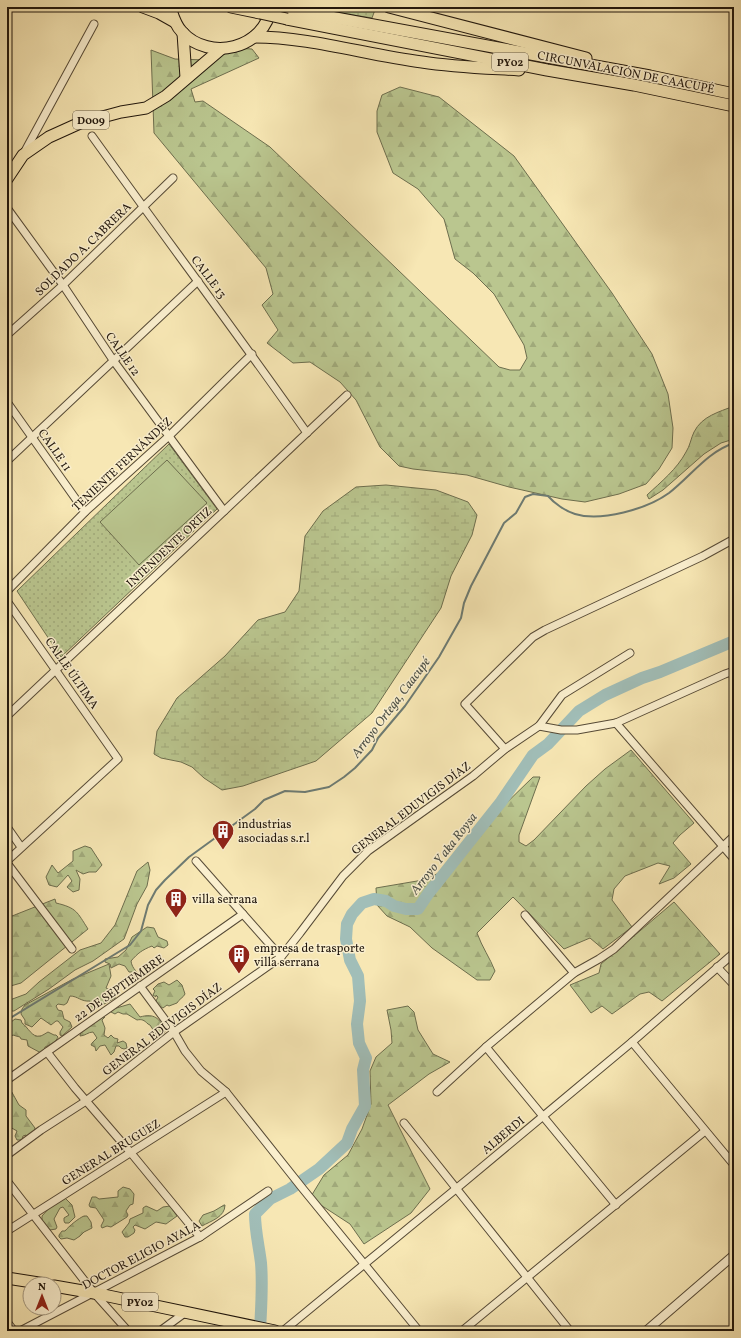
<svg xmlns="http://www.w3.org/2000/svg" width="741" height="1338" viewBox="0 0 741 1338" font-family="Vollkorn,serif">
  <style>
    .grass { fill: url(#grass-dots); stroke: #6d6e4e }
    .forest { fill: url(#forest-firs); stroke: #6d6e4e }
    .wetland { fill: url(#wetland-marsh); stroke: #6d6e4e }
    .garden { fill: #bac68f; stroke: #6d6e4e }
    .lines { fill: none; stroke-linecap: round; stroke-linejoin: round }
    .stream { stroke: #6d7b73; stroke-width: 2 }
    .river { stroke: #a1beb8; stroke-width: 12 }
    .minor-casing { stroke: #564a36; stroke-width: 9 }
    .tertiary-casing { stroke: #564a36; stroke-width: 10 }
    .primary-casing { stroke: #20160c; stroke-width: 13 }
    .trunk-casing { stroke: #20160c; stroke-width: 13 }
    .minor { stroke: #faefce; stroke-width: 7 }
    .tertiary { stroke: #faefce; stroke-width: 8 }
    .primary { stroke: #f7e7b4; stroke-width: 11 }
    .trunk { stroke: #f7e7b4; stroke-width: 11 }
    .trunk-bridge-casing { stroke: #20160c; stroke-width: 13; stroke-linecap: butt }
    .trunk-bridge { stroke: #f7e7b4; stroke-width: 11 }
    .labels { text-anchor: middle; stroke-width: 3; stroke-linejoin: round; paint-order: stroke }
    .shield { fill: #faefce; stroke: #615746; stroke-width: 1 }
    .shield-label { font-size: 11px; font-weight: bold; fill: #20160c }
    .street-label { font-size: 12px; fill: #20160c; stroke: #faefce }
    .poi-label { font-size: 12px; fill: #20160c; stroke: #faefce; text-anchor: start }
    .water-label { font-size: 13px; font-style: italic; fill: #4d5148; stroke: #faefce }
  </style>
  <defs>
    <pattern id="grass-dots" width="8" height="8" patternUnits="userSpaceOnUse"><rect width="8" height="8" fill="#bac68f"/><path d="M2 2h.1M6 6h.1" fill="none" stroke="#a0a97a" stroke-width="1.8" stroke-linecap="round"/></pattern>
    <pattern id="forest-firs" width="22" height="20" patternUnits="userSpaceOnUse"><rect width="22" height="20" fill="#bac68f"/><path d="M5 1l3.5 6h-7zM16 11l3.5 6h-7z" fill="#a0a97a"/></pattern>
    <pattern id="wetland-marsh" width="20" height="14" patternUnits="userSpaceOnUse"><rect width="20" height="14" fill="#bac68f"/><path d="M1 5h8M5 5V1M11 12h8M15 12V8" fill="none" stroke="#a0a97a"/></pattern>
  </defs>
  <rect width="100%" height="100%" fill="#f7e7b4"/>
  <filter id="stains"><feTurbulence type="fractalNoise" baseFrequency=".005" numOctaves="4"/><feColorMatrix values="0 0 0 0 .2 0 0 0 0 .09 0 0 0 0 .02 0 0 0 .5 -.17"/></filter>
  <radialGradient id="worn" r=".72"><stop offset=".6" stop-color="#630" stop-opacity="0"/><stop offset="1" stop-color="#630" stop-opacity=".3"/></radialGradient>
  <g class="grass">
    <polygon points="304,7 376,7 372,18"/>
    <polygon points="169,444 217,509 61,657 17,591"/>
  </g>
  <g class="forest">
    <polygon points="234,48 252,49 259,58 191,89 195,102 203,101 270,147 499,367 510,370 520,370 527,358 524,345 494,294 473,273 455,259 444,219 418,189 393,173 377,132 377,111 382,95 400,87 439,97 514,156 612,293 652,354 668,394 673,428 672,448 659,469 646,484 619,494 585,502 562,499 509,487 467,475 413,469 399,466 380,447 356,400 340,382 310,362 293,363 267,343 278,330 262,305 273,294 266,268 154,133 151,50 175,59 206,60"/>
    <path d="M734 406V439L721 443 704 454 663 490 649 499 647 495C661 482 677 469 686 452 690 446 691 438 694 432 702 416 719 412 734 406Z"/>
    <path d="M631 750 694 823 680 835 673 843 691 864 674 878 659 884 670 866 658 863 625 876 614 889 612 900 632 927 603 949 590 938 564 949 513 897 477 933C482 947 490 958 495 971L490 980H477L432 948 410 927 387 916 377 905 376 888 423 880 437 874 457 861 494 815 533 777H540L519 835V842L526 846 534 840 586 786 605 769Z"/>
    <polygon points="85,846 91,848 102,865 96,872 89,872 83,874 76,870 80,879 79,890 73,892 67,887 72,881 68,875 57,887 49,885 46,877 52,865 58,873 73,861 73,851"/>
    <polygon points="148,862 150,870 147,886 137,904 124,939 93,961 75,970 49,989 14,1011 7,1011 7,1001 26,994 39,982 80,950 101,943 115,925 137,871"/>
    <path d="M55 899 56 903C77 908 77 912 88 929L21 983 7 987V918Z"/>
    <polygon points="674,902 720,954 662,1001 649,992 640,994 612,1014 602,1006 591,1013 570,985 599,973 601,964"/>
    <path d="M147 927 154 928 158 937 167 941 168 945 164 948 157 946 154 948 152 946C142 950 138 953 131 961 132 969 138 973 143 977L141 979 135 976 132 972H129L125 966 119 964 111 968 110 964 105 962V959L118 957 126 950 132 937Z"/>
    <path d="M109 964 111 976 106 988 114 992 116 994 115 998 95 1009H91L89 1006 90 1001C81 1002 78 996 70 996L67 1003 64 1005 58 1004 56 1006 58 1010 62 1011 64 1019 70 1022 72 1027 62 1036 60 1035V1032L63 1027 58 1021H56L51 1025 41 1018 32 1027 25 1024V1020L21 1014 22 1009 25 1005 73 979Z"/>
    <path d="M177 980 182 985 185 994C183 998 179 999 177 1003L169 1006 167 1005 163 1008C158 1006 157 1005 156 1001L158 997 156 995V997L153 995 155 991 153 989 158 984 164 982 169 985Z"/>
    <path d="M130 1004 140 1017C154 1013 160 1018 165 1031L163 1035 156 1034 150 1025 148 1024C144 1020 142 1019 137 1020L127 1014H123L118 1012 115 1014 111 1012 113 1009Z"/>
    <polygon points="408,1006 414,1012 418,1030 433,1054 450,1062 429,1074 388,1105 430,1189 411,1213 364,1244 350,1224 310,1198 324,1175 348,1155 362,1129 371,1104 370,1071 376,1057 392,1043 391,1030 387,1010"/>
    <path d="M105 1017 102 1020 105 1028 104 1035 108 1038 111 1035 114 1038 118 1039 117 1043 123 1041 126 1043 127 1048 124 1049 121 1048 119 1046H116L114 1052 111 1055 105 1045 100 1046 96 1051 95 1047 91 1045 92 1043 97 1038 93 1032C88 1032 85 1036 80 1036L81 1031 99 1018Z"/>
    <path d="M15 1019 21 1020 22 1023C28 1027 32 1038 40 1036 42 1036 46 1033 48 1032L54 1035H56L58 1037C56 1042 50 1045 45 1047L44 1050 41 1053 28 1046 27 1040 21 1039 20 1037 16 1036 13 1035 7 1039V1025Z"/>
    <polygon points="7,1087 9,1087 19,1105 26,1110 26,1116 35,1128 34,1134 26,1138 26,1135 23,1136 22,1140 17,1140 15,1136 17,1131 10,1127 9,1125 11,1121 7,1114"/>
    <polygon points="123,1187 130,1189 134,1194 133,1204 130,1205 126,1211 128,1215 127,1217 111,1227 107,1226 102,1228 101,1226 104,1220 96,1208 90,1207 89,1205 92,1197 96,1197 99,1199 118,1197 118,1191"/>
    <polygon points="65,1198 72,1205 75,1217 69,1223 65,1223 64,1221 64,1218 69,1215 63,1207 60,1208 54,1219 57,1227 56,1229 50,1230 42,1220 42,1216 51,1206"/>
    <path d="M224 1205H225C225 1217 211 1221 202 1226L199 1221 203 1215 214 1211Z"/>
    <polygon points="146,1206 157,1211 163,1207 170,1206 177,1216 166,1224 156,1222 145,1229 135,1225 133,1227 135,1230 134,1233 128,1237 125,1237 122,1232 129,1223 130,1219 143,1213 143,1208"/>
    <path d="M84 1216H87L91 1222 92 1228 84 1232 80 1236 74 1240 67 1238 61 1239 59 1237V1235L62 1231H65C69 1226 79 1218 84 1216Z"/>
  </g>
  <polygon class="wetland" points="386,485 436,490 468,502 477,515 472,535 451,576 441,608 372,713 316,761 243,786 222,790 204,778 192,767 181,762 161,758 154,754 157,731 177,698 225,656 258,620 285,612 299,591 305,536 323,511 356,487"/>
  <polygon class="garden" points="167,460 207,503 139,565 100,522"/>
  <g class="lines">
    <path class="stream" d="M7 1020 130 945 141 931 148 905 156 890 165 880 189 857 255 809 264 800 285 791 305 792 329 787 344 777 355 768 372 750 378 738 405 706 439 657 461 618 464 603 471 586 504 523 516 513 525 497 533 494 548 496C554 503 565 511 575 514 601 522 647 509 669 493 691 476 707 452 734 443"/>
    <path class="river" d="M260 1331C261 1308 263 1286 261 1263 259 1246 255 1231 255 1214L270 1199 290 1189 319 1169 347 1143 352 1129 365 1106 363 1070 366 1058 359 1043 357 1024 360 1001 358 976 350 960 346 939 347 924 352 914 362 903 374 899 386 901 394 906 406 909H418L428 894 501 802 533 755 548 744 579 711 605 695 642 678 660 672 734 641"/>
    <g class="minor-casing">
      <g id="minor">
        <path d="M92 136C163 235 237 333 307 433"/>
        <polyline points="24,153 94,24"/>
        <polyline points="7,208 63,285 113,360 224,511"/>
        <polyline points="7,335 63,285 173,178"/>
        <polyline points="7,402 85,512"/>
        <polyline points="7,461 198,281"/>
        <polyline points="7,591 85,512 169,436 252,354"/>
        <polyline points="7,601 118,759 7,861"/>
        <polyline points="7,716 347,395"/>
        <polyline points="616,723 734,859"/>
        <polyline points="539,726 561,730 577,730 616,723 725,674 734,671"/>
        <polyline points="505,749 465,704 533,637 545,630 703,556 734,539"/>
        <polyline points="7,827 21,847"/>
        <polyline points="196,861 281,957"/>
        <polyline points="7,863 72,949"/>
        <polyline points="525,915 574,973"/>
        <polyline points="717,967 734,985"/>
        <polyline points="140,986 174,1032 185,1051 201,1071 226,1092 303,1189 419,1331"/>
        <polyline points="632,1042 734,1165"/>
        <polyline points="486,1047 616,1205"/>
        <polyline points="47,1052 75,1088 131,1153 200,1237"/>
        <polyline points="7,1080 243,914"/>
        <polyline points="437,1092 486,1047 574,973 599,959 614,949 734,836"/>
        <polyline points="404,1123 570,1331"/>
        <polyline points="7,1155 41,1130 86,1101 174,1032 281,957 300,933 343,876 368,851 473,776 505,749 539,726 562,695 630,653"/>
        <polyline points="7,1181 94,1293 128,1331"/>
        <polyline points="7,1231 226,1092"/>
        <polyline points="7,1322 14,1331"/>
        <polyline points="20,1331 200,1237 268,1191"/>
        <polyline points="160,1331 186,1312"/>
        <polyline points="283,1331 457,1188 632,1042 734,953"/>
        <polyline points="462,1331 705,1131"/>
      </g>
    </g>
    <g class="tertiary-casing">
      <polyline id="tertiary" points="646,1331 734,1255"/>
    </g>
    <g class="primary-casing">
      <g id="primary">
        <path d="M170 7C173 16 175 25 182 32 209 62 265 49 271 7"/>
        <polyline points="183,33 186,78"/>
        <polyline points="7,179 23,155 49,137 80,123 121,112 146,108 166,96 221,49"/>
        <polyline points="7,1278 45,1284"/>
        <polyline points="54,1286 94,1293 275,1331"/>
      </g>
    </g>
    <g class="trunk-casing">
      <g id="trunk">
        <polyline points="143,7 159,13 175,22"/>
        <polyline points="231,7 260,13"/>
        <polyline points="276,7 650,76 734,94"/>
        <polyline points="389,7 586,58"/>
        <polyline points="287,19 547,70 634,85 734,106"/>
        <path d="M254 37C311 37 366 55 422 62 454 67 487 68 519 70"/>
      </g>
    </g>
    <use href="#minor" class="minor"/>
    <use href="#tertiary" class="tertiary"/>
    <use href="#primary" class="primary"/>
    <use href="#trunk" class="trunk"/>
    <g class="trunk-bridge-casing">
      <polyline id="trunk-bridge" points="260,13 287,19"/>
    </g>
    <use href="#trunk-bridge" class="trunk-bridge"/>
  </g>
  <defs>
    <g id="building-pin" transform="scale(1.15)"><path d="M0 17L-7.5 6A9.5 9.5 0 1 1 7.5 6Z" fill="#8f2418" stroke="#faefce"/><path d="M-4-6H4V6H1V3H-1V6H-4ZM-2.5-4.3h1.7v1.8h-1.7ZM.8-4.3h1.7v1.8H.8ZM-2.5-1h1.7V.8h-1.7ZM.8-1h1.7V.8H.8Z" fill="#fff"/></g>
  </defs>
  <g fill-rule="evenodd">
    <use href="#building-pin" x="223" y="831"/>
    <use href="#building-pin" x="176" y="899"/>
    <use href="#building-pin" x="239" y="955"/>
  </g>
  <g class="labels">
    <g class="shield">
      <rect x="492" y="53" width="36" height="18" rx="3"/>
      <rect x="73" y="111" width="36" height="18" rx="3"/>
      <rect x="122" y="1293" width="36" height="18" rx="3"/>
    </g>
    <g class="shield-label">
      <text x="510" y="66">PY02</text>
      <text x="91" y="124">D009</text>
      <text x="140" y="1306">PY02</text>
    </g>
    <g class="street-label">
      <text transform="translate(626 72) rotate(11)" y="4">CIRCUNVALACIÓN DE CAACUPÉ</text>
      <text transform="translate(83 249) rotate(-44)" y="4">SOLDADO A. CABRERA</text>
      <text transform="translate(209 277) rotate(53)" y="4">CALLE 13</text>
      <text transform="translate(123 354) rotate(55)" y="4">CALLE 12</text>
      <text transform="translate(55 450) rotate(55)" y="4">CALLE 11</text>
      <text transform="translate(122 464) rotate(-43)" y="4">TENIENTE FERNÁNDEZ</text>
      <text transform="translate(169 547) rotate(-43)" y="4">INTENDENTE ORTIZ</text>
      <text transform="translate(72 673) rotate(55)" y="4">CALLE ÚLTIMA</text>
      <text transform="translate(411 808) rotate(-37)" y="4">GENERAL EDUVIGIS DÍAZ</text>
      <text transform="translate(119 988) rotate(-35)" y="4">22 DE SEPTIEMBRE</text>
      <text transform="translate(162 1029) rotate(-37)" y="4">GENERAL EDUVIGIS DÍAZ</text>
      <text transform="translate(503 1135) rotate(-40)" y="4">ALBERDI</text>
      <text transform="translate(111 1152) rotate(-32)" y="4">GENERAL BRUGUEZ</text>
      <text transform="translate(141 1255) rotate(-28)" y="4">DOCTOR ELIGIO AYALA</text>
    </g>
    <g class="poi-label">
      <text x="238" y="828">industrias<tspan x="238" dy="14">asociadas s.r.l</tspan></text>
      <text x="192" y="903">villa serrana</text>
      <text x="254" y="952">empresa de trasporte<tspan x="254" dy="14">villa serrana</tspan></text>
    </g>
    <g class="water-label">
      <text transform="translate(390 707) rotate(-53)" y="5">Arroyo Ortega, Caacupé</text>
      <text transform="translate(443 853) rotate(-52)" y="5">Arroyo Y aka Roysa</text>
    </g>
  </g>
  <rect width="741" height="1338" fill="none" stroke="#f7e7b4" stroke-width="24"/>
  <rect x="8" y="8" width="725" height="1322" fill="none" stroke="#20160c" stroke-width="2"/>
  <rect x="12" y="12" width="717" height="1314" fill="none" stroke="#20160c"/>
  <g transform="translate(42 1296)"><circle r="19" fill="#faefce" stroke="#a39880"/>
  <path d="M0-3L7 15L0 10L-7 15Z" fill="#8f2418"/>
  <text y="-6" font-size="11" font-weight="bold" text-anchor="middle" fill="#20160c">N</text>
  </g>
  <rect width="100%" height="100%" filter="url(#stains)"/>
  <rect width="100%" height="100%" fill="url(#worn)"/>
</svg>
